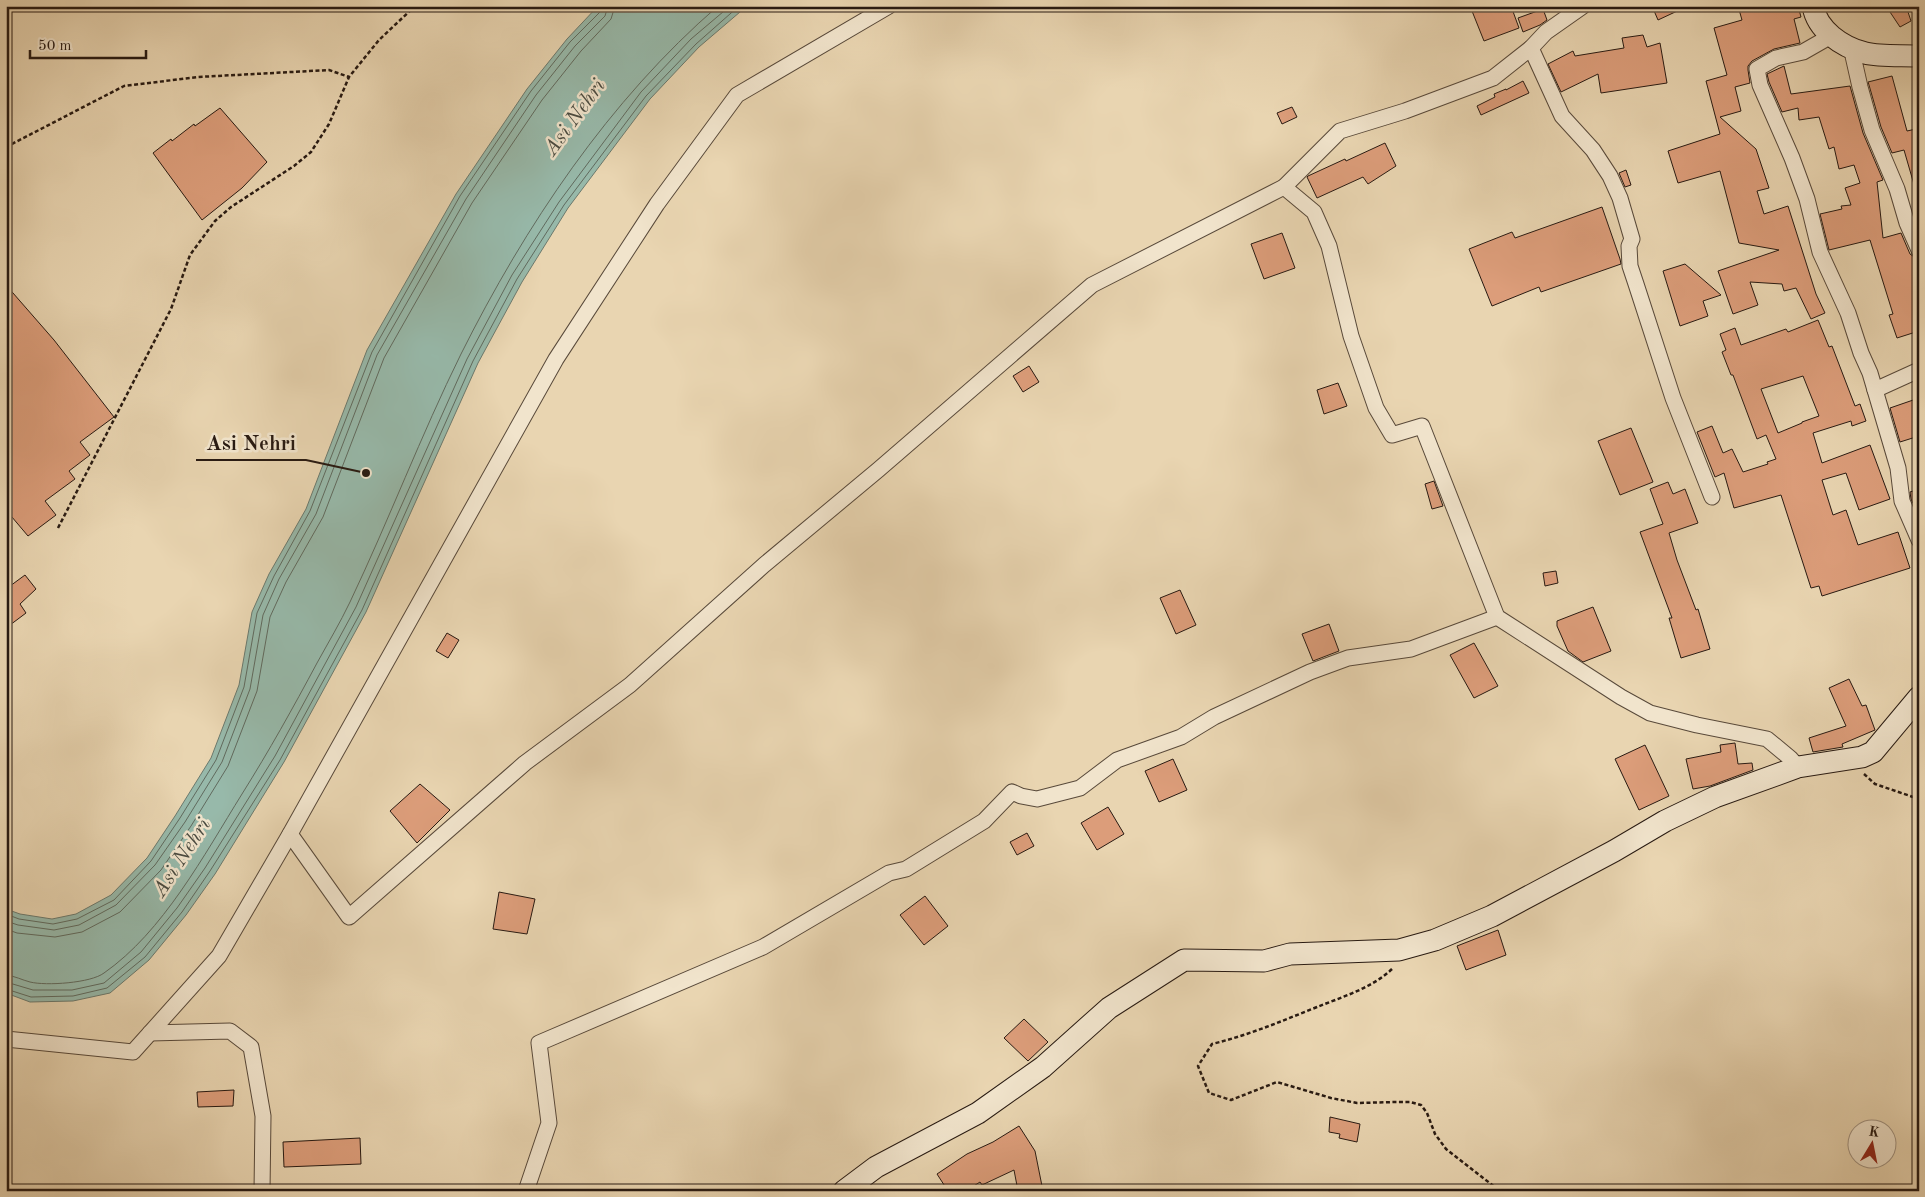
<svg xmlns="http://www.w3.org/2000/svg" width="1925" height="1197" viewBox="0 0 1925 1197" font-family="'Old Standard TT',serif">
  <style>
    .water { fill: #97b9aa; stroke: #6b796d }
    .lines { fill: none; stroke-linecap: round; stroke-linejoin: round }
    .shore { stroke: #606a5e; stroke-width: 1 }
    .building { fill: #dc9d7a; stroke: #281a12; fill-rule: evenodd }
    .street-casing { stroke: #58493a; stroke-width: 17 }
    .secondary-casing { stroke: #281a12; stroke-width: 23 }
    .path { stroke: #281a12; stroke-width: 2.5; stroke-dasharray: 4 2.5; stroke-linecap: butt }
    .street { stroke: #f1e4cc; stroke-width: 15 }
    .secondary { stroke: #f1e4cc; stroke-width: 21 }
    .labels { text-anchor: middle; stroke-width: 5; stroke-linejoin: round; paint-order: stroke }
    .water-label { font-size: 21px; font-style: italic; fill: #494a40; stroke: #f1e4cc }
    .leader { fill: none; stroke: #281a12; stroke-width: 2 }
    .callout-dot { fill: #281a12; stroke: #f1e4cc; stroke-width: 2 }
    .callout-label { font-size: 21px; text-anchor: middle; font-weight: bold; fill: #281a12; stroke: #f1e4cc; stroke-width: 5; stroke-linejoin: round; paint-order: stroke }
  </style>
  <rect width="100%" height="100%" fill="#e9d5b1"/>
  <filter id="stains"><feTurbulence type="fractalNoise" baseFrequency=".004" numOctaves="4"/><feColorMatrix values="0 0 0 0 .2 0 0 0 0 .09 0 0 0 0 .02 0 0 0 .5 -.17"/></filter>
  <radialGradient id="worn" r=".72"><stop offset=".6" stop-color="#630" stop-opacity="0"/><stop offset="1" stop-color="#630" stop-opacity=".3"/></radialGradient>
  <polygon class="water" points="598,6 747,6 699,47 650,99 568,208 522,282 478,363 366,612 284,762 215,874 186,915 149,960 110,993 73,1001 30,1002 6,993 6,909 20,914 52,919 76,914 111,895 147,858 175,816 211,758 239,685 252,612 269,574 306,509 367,350 456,194 527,89 567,39"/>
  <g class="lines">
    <g class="shore">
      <polyline points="6,914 19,919 53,924 77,919 114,900 151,861 180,818 216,760 244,687 257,613 274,576 310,511 372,352 460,196 531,91 570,42 600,12 601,6"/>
      <polyline points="6,921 18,925 54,930 79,925 116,905 155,865 185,822 222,762 250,689 263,615 279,579 316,514 377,355 466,199 536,95 575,46 605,16 608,6"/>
      <polyline points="6,929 17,933 55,937 82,932 120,912 161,870 191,826 228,766 257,691 270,617 286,582 323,517 384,358 472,203 542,100 581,51 611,19 615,6"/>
      <path d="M6 975C15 976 22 980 30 982 46 986 91 983 104 973 163 932 204 855 242 794 269 751 293 708 317 663 328 643 340 623 350 602 389 520 421 435 461 354 525 226 609 100 718 6"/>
      <polyline points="6,982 33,990 72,990 104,983 141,952 177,908 205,868 275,756 356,607 467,359 512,275 559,202 641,92 691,39 730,6"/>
      <polyline points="6,989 31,997 73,996 107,988 145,957 182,912 210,871 280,760 362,610 473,361 517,279 564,205 646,96 696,44 739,6"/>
    </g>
  </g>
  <g class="building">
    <polygon points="1470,6 1511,6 1519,28 1484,41"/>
    <polygon points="1652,6 1688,6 1658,20"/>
    <polygon points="1738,6 1798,6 1801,17 1794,19 1800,43 1774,49 1752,61 1748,66 1748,70 1750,83 1735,87 1741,111 1720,117 1756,149 1769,188 1757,191 1764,214 1788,206 1816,294 1825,313 1811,319 1796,288 1784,291 1782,284 1750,282 1758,305 1733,314 1718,271 1779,250 1739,243 1720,171 1678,183 1668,151 1720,134 1706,81 1727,75 1714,28 1742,20"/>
    <polygon points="1886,6 1906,6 1911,21 1900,27"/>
    <polygon points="1543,9 1547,20 1540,25 1523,32 1518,18"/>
    <polygon points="1643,35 1647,47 1660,43 1667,83 1601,93 1598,74 1561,92 1548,64 1573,51 1575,56 1624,48 1622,38"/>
    <polygon points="1784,66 1791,94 1850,86 1863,133 1883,180 1877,182 1883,238 1901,233 1910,254 1917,259 1919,264 1919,331 1897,338 1889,315 1893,314 1870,240 1829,250 1820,214 1842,209 1841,206 1851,205 1845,188 1860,183 1854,165 1839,169 1834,147 1829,149 1819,117 1799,120 1798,108 1782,112 1769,82 1767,74"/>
    <polygon points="1892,76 1907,131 1916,129 1919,141 1919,188 1915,188 1904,150 1892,153 1881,127 1869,85 1868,82"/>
    <polygon points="1523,81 1529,93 1481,115 1477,106 1495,97 1494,94 1506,89 1506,90"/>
    <polygon points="1292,107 1297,117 1282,124 1277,113"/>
    <polygon points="220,108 267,162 242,188 202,220 153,153 171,139 172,141 194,124 195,126"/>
    <polygon points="1385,143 1396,166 1368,184 1363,177 1317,198 1307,177 1308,176 1345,159 1346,161"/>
    <polygon points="1626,170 1631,185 1625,187 1619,173"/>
    <polygon points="1602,207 1620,259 1621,264 1541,292 1539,287 1492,306 1469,249 1512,232 1515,238"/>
    <polygon points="1282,233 1295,268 1264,279 1251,244"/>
    <polygon points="1685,264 1721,295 1703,301 1708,316 1680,326 1663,271"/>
    <polygon points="6,285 54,340 114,417 80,442 90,455 69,471 75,479 45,501 56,515 28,536 6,510"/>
    <path d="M1818 320 1829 347 1832 346 1855 406 1860 404 1866 421 1852 426 1851 421 1813 433 1822 463 1870 445 1890 499 1859 510 1846 473 1822 480 1833 515 1846 510 1858 545 1898 532 1910 568 1822 596 1819 586 1811 588 1781 495 1734 508 1724 473 1715 477 1697 432 1712 426 1723 453 1732 449 1743 472 1768 464 1767 462 1776 459 1766 435 1757 439 1733 375H1731L1722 352 1726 350 1720 334 1735 328 1741 345 1786 329 1788 332ZM1803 376 1819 416 1802 422V423L1778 433 1761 389Z"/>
    <polygon points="1029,366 1039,382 1023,392 1013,376"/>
    <polygon points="1338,383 1347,406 1324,414 1317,390"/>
    <polygon points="1919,398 1919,436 1900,442 1890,408"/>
    <polygon points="1631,428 1653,482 1620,495 1598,441"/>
    <polygon points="1434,481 1443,506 1432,509 1425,484"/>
    <polygon points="1668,482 1673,494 1685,489 1698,523 1669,533 1677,560 1696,610 1698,609 1710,649 1681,658 1669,618 1672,618 1640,532 1663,524 1650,489"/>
    <polygon points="1916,490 1919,497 1919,516 1911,499 1910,492"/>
    <polygon points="1556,571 1558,583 1545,586 1543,573"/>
    <polygon points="25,575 36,589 20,604 26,613 6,628 6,589"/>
    <polygon points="1180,590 1196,625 1176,634 1160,598"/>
    <polygon points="1593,607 1611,651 1583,662 1568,651 1557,626 1557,621"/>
    <polygon points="1329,624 1339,651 1313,661 1302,634"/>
    <polygon points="447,633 459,640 448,658 436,651"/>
    <polygon points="1474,643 1498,686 1474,698 1450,655"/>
    <polygon points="1849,679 1862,706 1866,705 1875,730 1842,744 1843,747 1813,752 1809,738 1846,726 1829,688"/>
    <polygon points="1735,743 1738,764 1752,763 1753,770 1710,786 1693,789 1686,759 1721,752 1720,745"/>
    <polygon points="1645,745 1669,796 1639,810 1615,759"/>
    <polygon points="1173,759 1187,790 1159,802 1145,771"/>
    <polygon points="420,784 450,810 417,843 390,811"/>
    <polygon points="1108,807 1124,834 1097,850 1081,823"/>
    <polygon points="1027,833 1034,846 1017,855 1010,842"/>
    <polygon points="499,892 535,899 527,934 493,929"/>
    <polygon points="925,896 948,926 924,945 900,915"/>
    <polygon points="1498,930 1506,955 1466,970 1457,946"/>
    <polygon points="1024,1019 1048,1042 1028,1061 1004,1038"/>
    <polygon points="234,1090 233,1106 198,1107 197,1092"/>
    <polygon points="1330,1117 1360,1124 1357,1142 1339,1138 1340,1134 1329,1132"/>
    <polygon points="1019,1126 1035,1151 1043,1191 1018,1191 1014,1170 982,1185 980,1182 966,1191 948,1191 937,1174 967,1154 993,1142"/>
    <polygon points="360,1138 361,1164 284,1167 283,1142"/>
  </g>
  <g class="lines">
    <g class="street-casing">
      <g id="street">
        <polyline points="1831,36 1803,52 1776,58 1757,69 1760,85 1792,158 1807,199 1820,252 1848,313 1861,353 1870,373 1898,468 1902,501 1919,540"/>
        <polyline points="1851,47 1860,87 1872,130 1897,189 1907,223 1919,250"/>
        <polyline points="1531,48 1562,116 1593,150 1610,176 1620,198 1632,239 1629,246 1630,266 1636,284 1673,398 1712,497"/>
        <polyline points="1284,187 1340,131 1405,111 1493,78 1531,48 1546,32 1583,6"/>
        <polyline points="1875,390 1919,370"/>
        <polyline points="290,834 349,917 525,763 630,685 764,565 878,470 1092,285 1284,187 1314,212 1329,246 1351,336 1376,408 1392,435 1422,426 1497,617 1621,697 1650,713 1697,725 1767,739 1790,758 1798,767"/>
        <polyline points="150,1033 230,1031 251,1047 263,1116 262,1191"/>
        <polyline points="6,1039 133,1052 219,956 290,834 556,359 657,204 737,95 889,6"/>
        <polyline points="526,1191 549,1123 539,1043 763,947 889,873 906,869 984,821 1012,792 1021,796 1037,799 1080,788 1117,760 1181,737 1214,717 1310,672 1348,658 1411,649 1497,617"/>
      </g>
    </g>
    <g class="secondary-casing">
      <g id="secondary">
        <path d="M1813 6C1817 30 1842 47 1865 53 1881 57 1902 55 1919 56"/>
        <polyline points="844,1191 876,1167 978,1113 1043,1067 1109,1008 1184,960 1264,961 1290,954 1399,950 1435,940 1492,916 1614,851 1665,821 1715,797 1798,767 1862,757 1873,752 1919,697"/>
      </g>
    </g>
    <g class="path">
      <polyline points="6,147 124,86 198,77 329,70 349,77"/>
      <polyline points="58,528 171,309 190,255 215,221 231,207 294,166 311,152 329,124 349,77 379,40 415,6"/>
      <polyline points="1864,774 1875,784 1919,799"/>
      <path d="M1392 969C1372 988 1342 997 1317 1007 1282 1021 1249 1035 1212 1044L1198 1066 1209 1093 1231 1100 1277 1082 1331 1098 1357 1103 1395 1102H1410L1421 1105 1427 1113 1435 1134 1446 1149 1500 1191"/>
    </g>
    <use href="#street" class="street"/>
    <use href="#secondary" class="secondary"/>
  </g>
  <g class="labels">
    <g class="water-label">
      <text transform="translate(574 117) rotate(-54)" y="7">Asi Nehri</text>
      <text transform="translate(181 857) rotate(-57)" y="7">Asi Nehri</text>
    </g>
  </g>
  <path class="leader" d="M366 473L306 460H196"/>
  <circle class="callout-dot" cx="366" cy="473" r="5"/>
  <g class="callout-label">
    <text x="251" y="450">Asi Nehri</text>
  </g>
  <rect width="1925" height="1197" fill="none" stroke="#e9d5b1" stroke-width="25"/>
  <rect x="8" y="8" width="1910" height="1182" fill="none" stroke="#281a12" stroke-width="2.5"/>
  <rect x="12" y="12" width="1900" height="1172" fill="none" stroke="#281a12"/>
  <g transform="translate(1872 1144) rotate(10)"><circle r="24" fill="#f1e4cc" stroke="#a19382"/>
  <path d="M0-4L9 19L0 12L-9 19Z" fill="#8f2418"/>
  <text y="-8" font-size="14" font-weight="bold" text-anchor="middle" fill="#281a12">K</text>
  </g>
  <path d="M30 50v8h116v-8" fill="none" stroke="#281a12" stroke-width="2.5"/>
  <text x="38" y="50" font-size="15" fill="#281a12" stroke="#f1e4cc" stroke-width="4" paint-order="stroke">50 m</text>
  <rect width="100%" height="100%" filter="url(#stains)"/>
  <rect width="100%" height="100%" fill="url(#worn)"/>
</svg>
